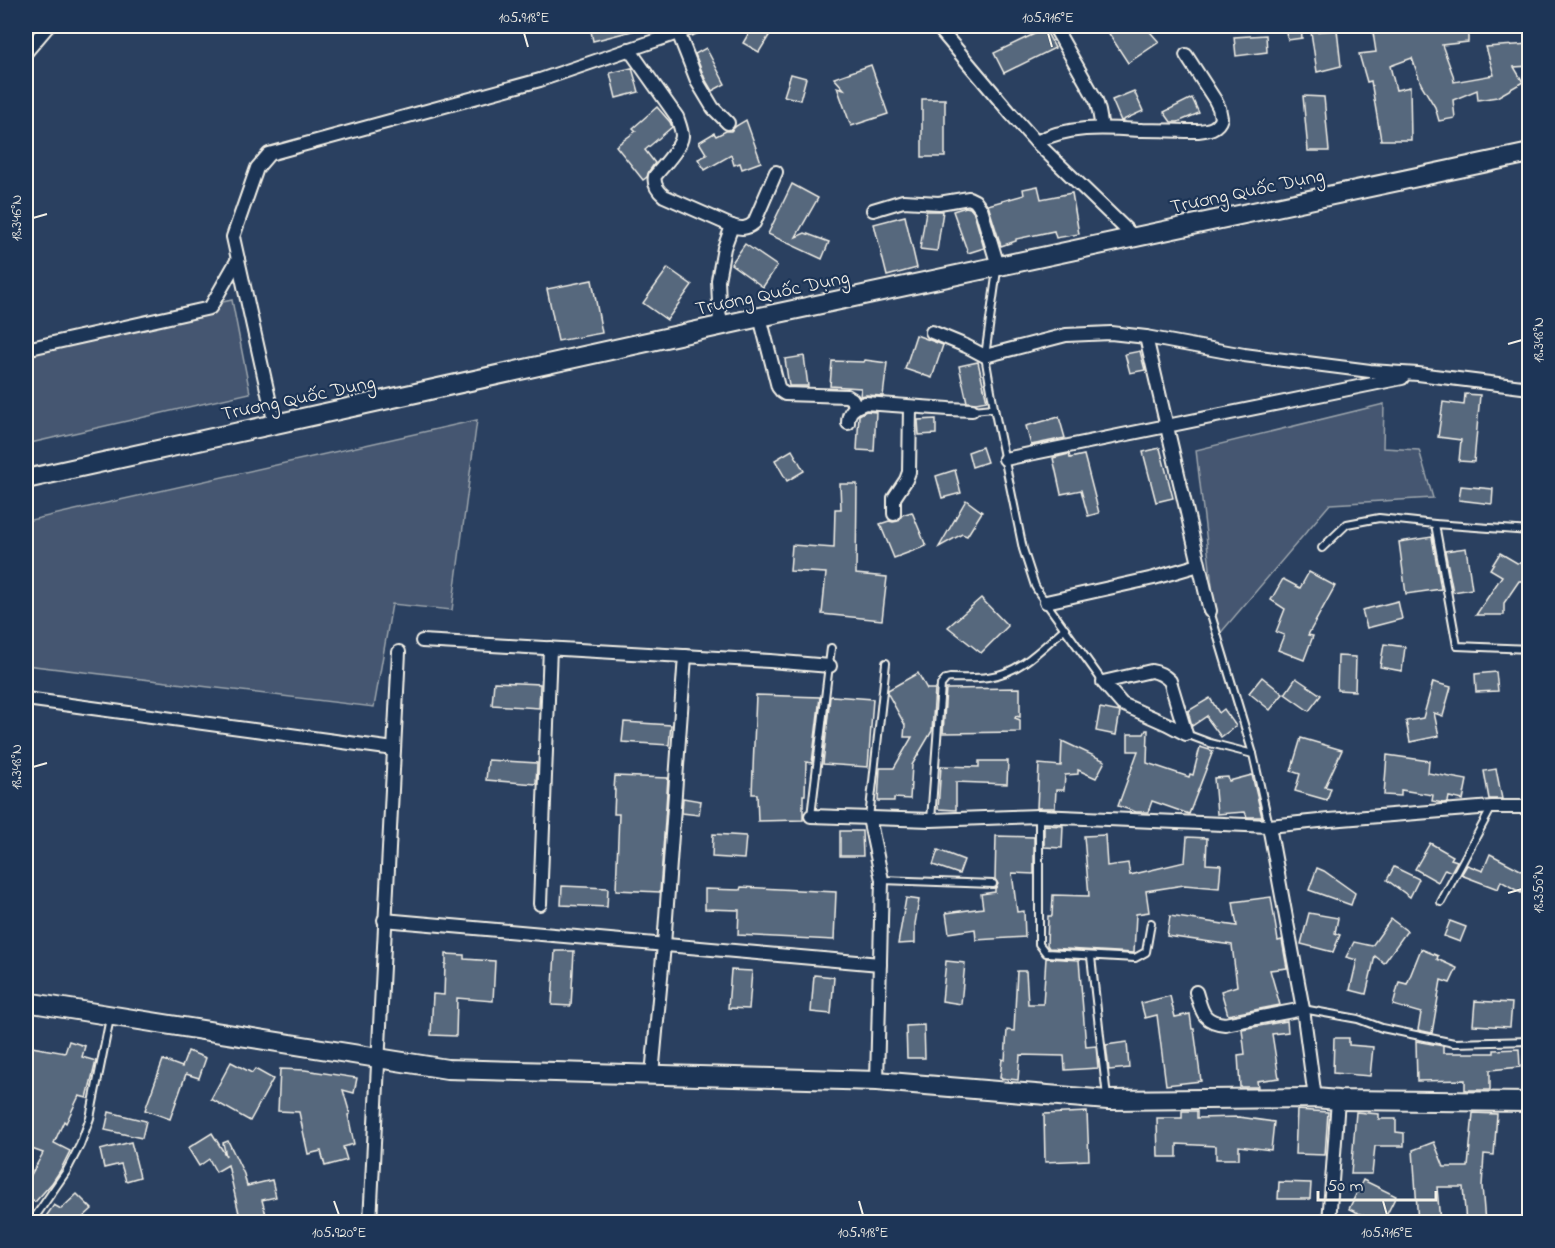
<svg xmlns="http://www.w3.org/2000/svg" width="1555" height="1248" viewBox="0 0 1555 1248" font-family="'Indie Flower',sans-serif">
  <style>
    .green { fill: #445771; stroke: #9ca4ac; stroke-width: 1.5 }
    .building { fill: #56677d; stroke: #f4f1e8; stroke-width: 1.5 }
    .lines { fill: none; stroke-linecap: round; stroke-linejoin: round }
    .lane-casing { stroke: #f4f1e8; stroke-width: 10 }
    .street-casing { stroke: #f4f1e8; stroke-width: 16 }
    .secondary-casing { stroke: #f4f1e8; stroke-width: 22 }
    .lane { stroke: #1d3557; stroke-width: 6 }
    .street { stroke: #1d3557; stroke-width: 12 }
    .secondary { stroke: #1d3557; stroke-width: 18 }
    .ticks { fill: none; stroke: #f4f1e8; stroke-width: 2 }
    .labels { text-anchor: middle; stroke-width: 4.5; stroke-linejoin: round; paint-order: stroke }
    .street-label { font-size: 20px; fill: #f4f1e8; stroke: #1d3557 }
    .neatline { fill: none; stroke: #f4f1e8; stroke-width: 2 }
    .ticks-label { font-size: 15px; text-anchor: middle; fill: #f4f1e8 }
  </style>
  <rect width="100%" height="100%" fill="#2a4060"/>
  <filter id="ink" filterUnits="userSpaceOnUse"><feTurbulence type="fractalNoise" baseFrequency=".0167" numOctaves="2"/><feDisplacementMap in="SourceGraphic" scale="12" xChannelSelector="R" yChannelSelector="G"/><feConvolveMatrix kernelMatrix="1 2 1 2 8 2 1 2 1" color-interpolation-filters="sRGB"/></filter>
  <g filter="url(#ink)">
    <g class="green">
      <polygon points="232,300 250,393 26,444 26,345"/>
      <polygon points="1384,404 1383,448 1419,450 1433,498 1330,504 1218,636 1196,450"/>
      <polygon points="477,420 452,610 392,604 374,707 26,665 26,521"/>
    </g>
    <g class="building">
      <polygon points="590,26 635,26 636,30 593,41"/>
      <polygon points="753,26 775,26 759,52 743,43"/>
      <polygon points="1119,26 1145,26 1159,42 1128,63 1108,32"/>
      <polygon points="1284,26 1301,26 1302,38 1288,40"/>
      <polygon points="1372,26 1468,26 1468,42 1442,45 1453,75 1454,82 1494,75 1486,47 1530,44 1530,66 1514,67 1523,82 1497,97 1478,100 1477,90 1453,100 1455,118 1439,121 1435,107 1421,84 1412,58 1390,66 1396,90 1410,87 1411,140 1381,140 1371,81 1367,82 1359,54 1376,52"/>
      <polygon points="1045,29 1055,48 1004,73 994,53"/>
      <polygon points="1337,30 1341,66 1317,72 1311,32"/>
      <polygon points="1266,35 1267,52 1236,56 1234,37"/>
      <polygon points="706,48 725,84 712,91 705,79 695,54"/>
      <polygon points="871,65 888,114 851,126 837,87 844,89 834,78"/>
      <polygon points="632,68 639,92 616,98 610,73"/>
      <polygon points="791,74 806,78 800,100 784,96"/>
      <polygon points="1134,91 1143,111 1121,121 1112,100"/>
      <polygon points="1303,96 1324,97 1329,151 1308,151"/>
      <polygon points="1192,98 1199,113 1178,122 1171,122 1164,112"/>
      <rect x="922" y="99" width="23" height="58"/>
      <polygon points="657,107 670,122 672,127 645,150 655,163 649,171 647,177 643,180 616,146 636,131 633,128"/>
      <polygon points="746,120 761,162 742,169 740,163 734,165 731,155 705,170 698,159 707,155 699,142 714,133 716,136 726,131 731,131 736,126"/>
      <polygon points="792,184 818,198 796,237 805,233 829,242 822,259 768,234"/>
      <polygon points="1038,186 1041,199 1072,193 1079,234 1056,238 1054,231 1016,239 1016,241 1001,246 988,205 1024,195 1023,189"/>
      <polygon points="966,207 970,208 974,213 984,248 968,253 953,211"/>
      <polygon points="926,211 943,211 937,251 920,249"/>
      <polygon points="905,216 917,268 887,276 874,224"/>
      <polygon points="745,244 777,266 763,287 731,264"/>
      <polygon points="668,268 692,285 667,320 643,303"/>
      <polygon points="592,280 602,333 558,341 547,289"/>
      <polygon points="916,335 943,345 932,378 905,369"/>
      <polygon points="1140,351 1145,370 1130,373 1125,354"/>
      <polygon points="804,356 808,386 789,386 785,359"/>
      <polygon points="865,360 887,363 883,396 866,395 860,396 861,388 830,386 832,361 864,362"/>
      <polygon points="978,362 987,401 976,403 967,402 959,366"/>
      <polygon points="1465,394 1480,395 1474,462 1459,461 1461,440 1438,437 1443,402 1464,405"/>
      <polygon points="866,411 876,412 874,451 857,450 859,415"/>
      <polygon points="1059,417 1065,438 1031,445 1026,426"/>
      <polygon points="936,419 936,434 919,435 918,420"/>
      <polygon points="982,447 987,462 972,467 968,452"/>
      <polygon points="1160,448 1173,498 1156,502 1143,452"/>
      <polygon points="792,450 804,471 787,481 775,460"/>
      <polygon points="1069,454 1070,458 1084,455 1099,513 1088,516 1081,490 1061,494 1053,458"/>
      <polygon points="955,470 961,493 942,498 936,476"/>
      <polygon points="840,484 857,484 856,574 887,577 882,620 822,614 826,573 790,571 792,545 834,548 835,509 841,509"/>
      <polygon points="1461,486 1493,489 1492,504 1459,500"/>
      <polygon points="966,500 982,512 967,536 962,534 939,547"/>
      <polygon points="912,512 926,546 894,558 880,524 889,521 893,522 898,521 902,515"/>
      <polygon points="1432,537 1441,589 1406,594 1399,542"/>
      <polygon points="1466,548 1472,589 1453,592 1445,551"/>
      <polygon points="1500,553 1517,563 1530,563 1530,581 1519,581 1504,603 1504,615 1476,615 1502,576 1490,569"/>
      <polygon points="1309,572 1335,586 1308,635 1313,636 1304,660 1278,650 1284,635 1276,632 1285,609 1271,600 1283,579 1300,588"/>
      <polygon points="981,598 1008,626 981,653 948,627"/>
      <polygon points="1398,601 1402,619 1367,628 1362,610"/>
      <polygon points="1384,644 1405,647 1402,671 1380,667"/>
      <polygon points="1338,656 1356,657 1355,691 1337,690"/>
      <polygon points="1496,672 1498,691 1476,692 1475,674"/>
      <polygon points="918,673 927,689 935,689 932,731 912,765 910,799 894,798 894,801 878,801 880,768 894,768 912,737 904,737 905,725 888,694 888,690"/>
      <polygon points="1262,677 1283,694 1270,710 1249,693"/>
      <polygon points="1296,678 1321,695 1309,711 1285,694"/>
      <polygon points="494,682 540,684 539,708 492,705"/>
      <polygon points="1433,682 1451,687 1443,716 1434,713 1439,736 1410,742 1406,721 1423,718"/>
      <polygon points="1020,688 1020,717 1016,716 1015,718 1020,720 1020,732 943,733 946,689"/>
      <polygon points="756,695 820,697 812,763 806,762 805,795 803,795 803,820 758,821 757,794 752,794"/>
      <polygon points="832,696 873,699 868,767 823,764 830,697"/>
      <polygon points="1210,698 1219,713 1224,709 1236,726 1221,737 1207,718 1207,716 1192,726 1188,711"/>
      <polygon points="1100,708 1120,712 1116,735 1096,731"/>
      <polygon points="624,722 671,725 669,745 622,742"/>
      <polygon points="1146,730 1148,730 1147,763 1189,777 1190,774 1193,775 1200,747 1213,751 1189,814 1152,801 1148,812 1136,812 1118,806 1138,751 1128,751 1128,734 1144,734"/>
      <polygon points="1301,738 1342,750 1325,787 1331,788 1327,800 1295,791 1300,774 1291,771"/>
      <polygon points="1062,741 1105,761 1096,778 1078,770 1078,774 1065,775 1064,790 1056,790 1055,808 1037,808 1039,764 1061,766"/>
      <polygon points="1387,755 1429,761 1428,773 1467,780 1463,800 1449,797 1448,802 1443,803 1432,801 1433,795 1401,790 1401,796 1384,795"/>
      <polygon points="488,760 537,763 536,784 486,780"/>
      <polygon points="979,761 1008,761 1007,784 956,782 956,810 938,809 941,766 979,767"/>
      <polygon points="1496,769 1502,799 1489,799 1484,771"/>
      <polygon points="1252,775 1262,817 1247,817 1245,812 1217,814 1214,778 1228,777 1229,781"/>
      <polygon points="615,776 668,778 660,892 616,890 619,814 614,814 615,790 614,790"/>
      <polygon points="683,798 701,801 699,815 682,813"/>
      <polygon points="1044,825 1063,826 1062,848 1044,847"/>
      <polygon points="840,831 862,831 863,856 840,856"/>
      <polygon points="713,834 746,836 744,859 712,857"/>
      <polygon points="1105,835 1107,866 1128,863 1130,875 1185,862 1187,837 1207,838 1206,864 1221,865 1219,888 1184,885 1146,891 1149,912 1136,914 1134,953 1049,948 1047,945 1048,916 1052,916 1053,895 1089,896 1084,836"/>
      <polygon points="996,836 1034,837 1034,874 1012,873 1017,912 1024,911 1025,937 976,940 975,929 949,933 946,913 983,908 981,894 995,892 995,889 998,884 995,879"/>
      <polygon points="1430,843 1453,856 1451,859 1457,861 1451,872 1445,869 1438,882 1415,869"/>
      <polygon points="938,850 964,860 959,874 933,865"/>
      <polygon points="1490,854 1530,875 1530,878 1521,893 1501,881 1498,889 1461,875 1467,865 1483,871"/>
      <polygon points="1394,867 1419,879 1410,897 1387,880"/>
      <polygon points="1317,868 1324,871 1355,893 1351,905 1309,890"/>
      <polygon points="562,886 608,888 607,907 561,905"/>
      <polygon points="741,887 836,892 834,940 738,935 739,910 705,909 705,889 740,890"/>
      <polygon points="1271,897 1278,941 1282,940 1287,968 1270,970 1280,1005 1228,1015 1221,991 1237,986 1232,945 1167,936 1170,916 1237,926 1233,902"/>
      <polygon points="906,898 919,900 915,924 915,943 898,944"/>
      <polygon points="1309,913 1338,918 1335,933 1340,935 1333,952 1301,944"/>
      <polygon points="1391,919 1407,931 1384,963 1375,956 1366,994 1350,990 1357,960 1346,957 1354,942 1372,946"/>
      <polygon points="1450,921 1466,927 1460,942 1444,936"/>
      <polygon points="1421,949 1438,956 1437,959 1457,968 1450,983 1441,980 1432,1033 1418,1030 1421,1013 1393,1005 1399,982 1407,984"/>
      <polygon points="555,951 574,951 571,1006 552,1005"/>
      <polygon points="446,954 464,955 464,959 495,961 493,1001 457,998 456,1036 431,1035 433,994 444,995 445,964 446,964"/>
      <polygon points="1046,958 1079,960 1086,1047 1096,1046 1098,1068 1065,1070 1064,1056 1020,1055 1018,1080 1000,1078 1002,1059 1005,1060 1007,1030 1014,1031 1017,971 1026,971 1028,1004 1043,1004"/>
      <polygon points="946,961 965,963 961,1004 942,1001"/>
      <polygon points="731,970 752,971 749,1009 728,1008"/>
      <polygon points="814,975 834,977 831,1014 811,1012"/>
      <polygon points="1170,996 1175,1017 1190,1014 1192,1029 1194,1029 1201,1081 1166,1085 1157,1015 1145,1018 1141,1003"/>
      <polygon points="1475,1001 1512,1003 1510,1027 1473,1025"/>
      <polygon points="1287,1021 1288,1032 1272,1034 1279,1078 1257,1081 1258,1087 1240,1087 1238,1055 1245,1054 1242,1029"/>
      <polygon points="924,1025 925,1058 907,1058 906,1026"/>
      <polygon points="1334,1038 1349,1038 1349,1045 1373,1047 1370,1076 1333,1073"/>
      <polygon points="69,1041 85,1046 82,1057 96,1061 87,1098 79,1096 66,1123 64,1121 54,1143 70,1151 60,1171 52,1183 35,1202 26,1198 26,1184 43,1153 26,1147 26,1046 65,1053"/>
      <polygon points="1416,1041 1443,1046 1443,1053 1494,1053 1494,1050 1519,1049 1520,1067 1490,1070 1490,1090 1465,1090 1465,1080 1417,1081"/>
      <polygon points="1127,1042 1129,1068 1109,1070 1106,1045"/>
      <polygon points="188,1051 206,1058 199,1078 186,1074 170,1119 145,1110 163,1060 182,1067"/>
      <polygon points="231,1062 252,1073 255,1069 273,1079 250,1121 211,1099"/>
      <polygon points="280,1069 305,1070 357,1078 354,1093 343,1090 350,1114 348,1115 354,1144 343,1147 347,1160 325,1166 321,1151 308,1154 299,1112 278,1111"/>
      <polygon points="1297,1110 1328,1112 1325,1155 1295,1154"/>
      <polygon points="1182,1111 1197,1111 1197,1118 1239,1117 1274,1122 1271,1150 1239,1146 1239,1159 1216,1159 1216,1146 1177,1144 1177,1157 1158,1157 1157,1118 1182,1118"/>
      <polygon points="109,1112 146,1121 142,1138 105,1130"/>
      <polygon points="1087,1112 1089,1160 1045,1162 1044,1114"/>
      <polygon points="1356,1112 1379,1114 1379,1119 1396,1119 1396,1132 1404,1133 1404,1146 1375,1146 1372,1174 1351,1174"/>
      <polygon points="1473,1113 1497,1114 1494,1155 1484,1154 1482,1186 1485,1222 1466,1222 1463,1187 1437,1187 1440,1222 1418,1222 1413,1150 1434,1142 1444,1167 1468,1167"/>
      <polygon points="212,1133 226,1156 223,1143 228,1141 244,1174 247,1186 272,1180 276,1197 262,1200 268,1222 241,1222 228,1165 216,1172 209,1159 199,1166 188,1148"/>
      <polygon points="131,1142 140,1177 126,1181 121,1164 104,1168 100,1150"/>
      <polygon points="1363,1180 1396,1196 1383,1222 1378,1222 1349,1209"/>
      <polygon points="1279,1182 1311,1183 1310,1199 1278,1199"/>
      <polygon points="77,1194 92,1209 79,1221 80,1222 42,1222 54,1205 61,1209"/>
    </g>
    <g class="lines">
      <g class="lane-casing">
        <g id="lane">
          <polyline points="997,270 985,356 994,408 1023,549 1035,586 1039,593 1103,682"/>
          <polyline points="972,410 994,408"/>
          <polyline points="1435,524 1457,646 1530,649"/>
          <polyline points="1322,548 1347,524 1379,518 1435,524 1530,531"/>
          <polyline points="1210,611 1253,754 1269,825"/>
          <polyline points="1186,734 1210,743 1253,754"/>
          <polyline points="811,816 831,648"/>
          <polyline points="1039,816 1039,944 1046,953 1135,958 1146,952 1151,923"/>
          <polyline points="869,818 886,663"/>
          <path d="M931 820 941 685 946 679 950 678C963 678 976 679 988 677 1020 673 1042 648 1065 628"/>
          <polyline points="882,880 993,884"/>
          <polyline points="1441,902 1492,807"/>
          <polyline points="1091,957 1107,1097"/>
          <polyline points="1303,1009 1358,1019 1382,1028 1454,1043 1530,1041"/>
          <polyline points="29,1222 37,1214 66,1172 80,1145 90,1118 110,1018"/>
        </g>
      </g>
      <g class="street-casing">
        <g id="street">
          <polyline points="937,26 1012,115 1036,142 1134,237"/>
          <polyline points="1054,26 1096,100 1099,111 1102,128"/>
          <polyline points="676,27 698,83 713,108 728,123"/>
          <path d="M629 49 677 117C679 123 682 130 682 136 681 148 663 166 655 176 653 185 658 191 664 196L732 226C741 229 747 229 754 223L776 172"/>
          <polyline points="26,52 48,26"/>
          <path d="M1036 142C1070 125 1105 128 1142 130 1161 130 1179 131 1198 131 1208 130 1218 129 1221 118L1219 108 1215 100 1186 55"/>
          <polyline points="873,210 903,201 939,203 969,198 975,201 981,209 998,266"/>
          <polyline points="760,317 778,387 782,392 785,394 847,396 852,399 856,406"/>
          <polyline points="720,326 718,280 724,248 732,226"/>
          <polyline points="932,332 966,346 985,356 1066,335 1111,333 1146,337 1244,355 1370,371 1418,374 1530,388"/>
          <polyline points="1146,337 1210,611"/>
          <polyline points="26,349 210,308 238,259"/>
          <path d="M848 423C848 411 854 407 865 403L949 409 972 410"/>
          <polyline points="275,425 233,237 257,168 269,154 540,80 698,26"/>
          <polyline points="1005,459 1402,378"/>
          <polyline points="894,514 894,498 906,480 909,472 910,407"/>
          <polyline points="1046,602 1154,578 1199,565"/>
          <polyline points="422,641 770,661 830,666"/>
          <path d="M1151 671C1159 672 1164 675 1170 681L1186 734 1167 724 1122 704 1103 682Z"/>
          <polyline points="26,699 394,749"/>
          <polyline points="811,816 931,820 1039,816 1269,826 1329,820 1492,807 1530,807"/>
          <polyline points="869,818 882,880 877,1081"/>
          <polyline points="1269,826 1303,1009 1315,1098"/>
          <polyline points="540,904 550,648"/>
          <polyline points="384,920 880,964"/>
          <path d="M1196 992C1202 1011 1202 1022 1225 1024L1303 1009"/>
          <polyline points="652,1075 664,945 685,656"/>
          <polyline points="370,1222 399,652"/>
          <polyline points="1329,1222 1338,1100"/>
        </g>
      </g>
      <g class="secondary-casing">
        <g id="secondary">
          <polyline points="26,479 760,317 1530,153"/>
          <polyline points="26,1002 447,1069 877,1081 1108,1100 1315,1098 1338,1100 1530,1102"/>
        </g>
      </g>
      <use href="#lane" class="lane"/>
      <use href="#street" class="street"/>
      <use href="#secondary" class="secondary"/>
    </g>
  </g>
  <path class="ticks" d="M524 33 528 47M1048 33 1052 47M33 218 47 214M1508 344 1522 340M33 767 47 763M1508 893 1522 889M334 1201 339 1215M859 1201 863 1215M1383 1201 1387 1215"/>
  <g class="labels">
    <g class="street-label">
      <text transform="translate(1247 190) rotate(-12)" y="7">Trương Quốc Dụng</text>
      <text transform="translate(772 292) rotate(-12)" y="7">Trương Quốc Dụng</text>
      <text transform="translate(298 397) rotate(-12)" y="7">Trương Quốc Dụng</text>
    </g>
  </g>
  <rect width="1555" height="1248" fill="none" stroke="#1d3557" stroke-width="66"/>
  <path d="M1318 1191v9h118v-9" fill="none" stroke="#f4f1e8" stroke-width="3"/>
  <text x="1327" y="1191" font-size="18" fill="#f4f1e8" stroke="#1d3557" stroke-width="4.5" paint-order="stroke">50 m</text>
  <rect x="33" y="33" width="1489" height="1182" class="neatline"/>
  <g class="ticks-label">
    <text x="524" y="22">105.918°E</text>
    <text x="1048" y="22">105.916°E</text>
    <text transform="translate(16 218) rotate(-90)" y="5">18.346°N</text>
    <text transform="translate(1538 340) rotate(-90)" y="5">18.348°N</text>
    <text transform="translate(16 767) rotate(-90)" y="5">18.348°N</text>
    <text transform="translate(1538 889) rotate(-90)" y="5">18.350°N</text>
    <text x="339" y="1237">105.920°E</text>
    <text x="863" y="1237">105.918°E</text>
    <text x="1387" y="1237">105.916°E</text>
  </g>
</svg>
